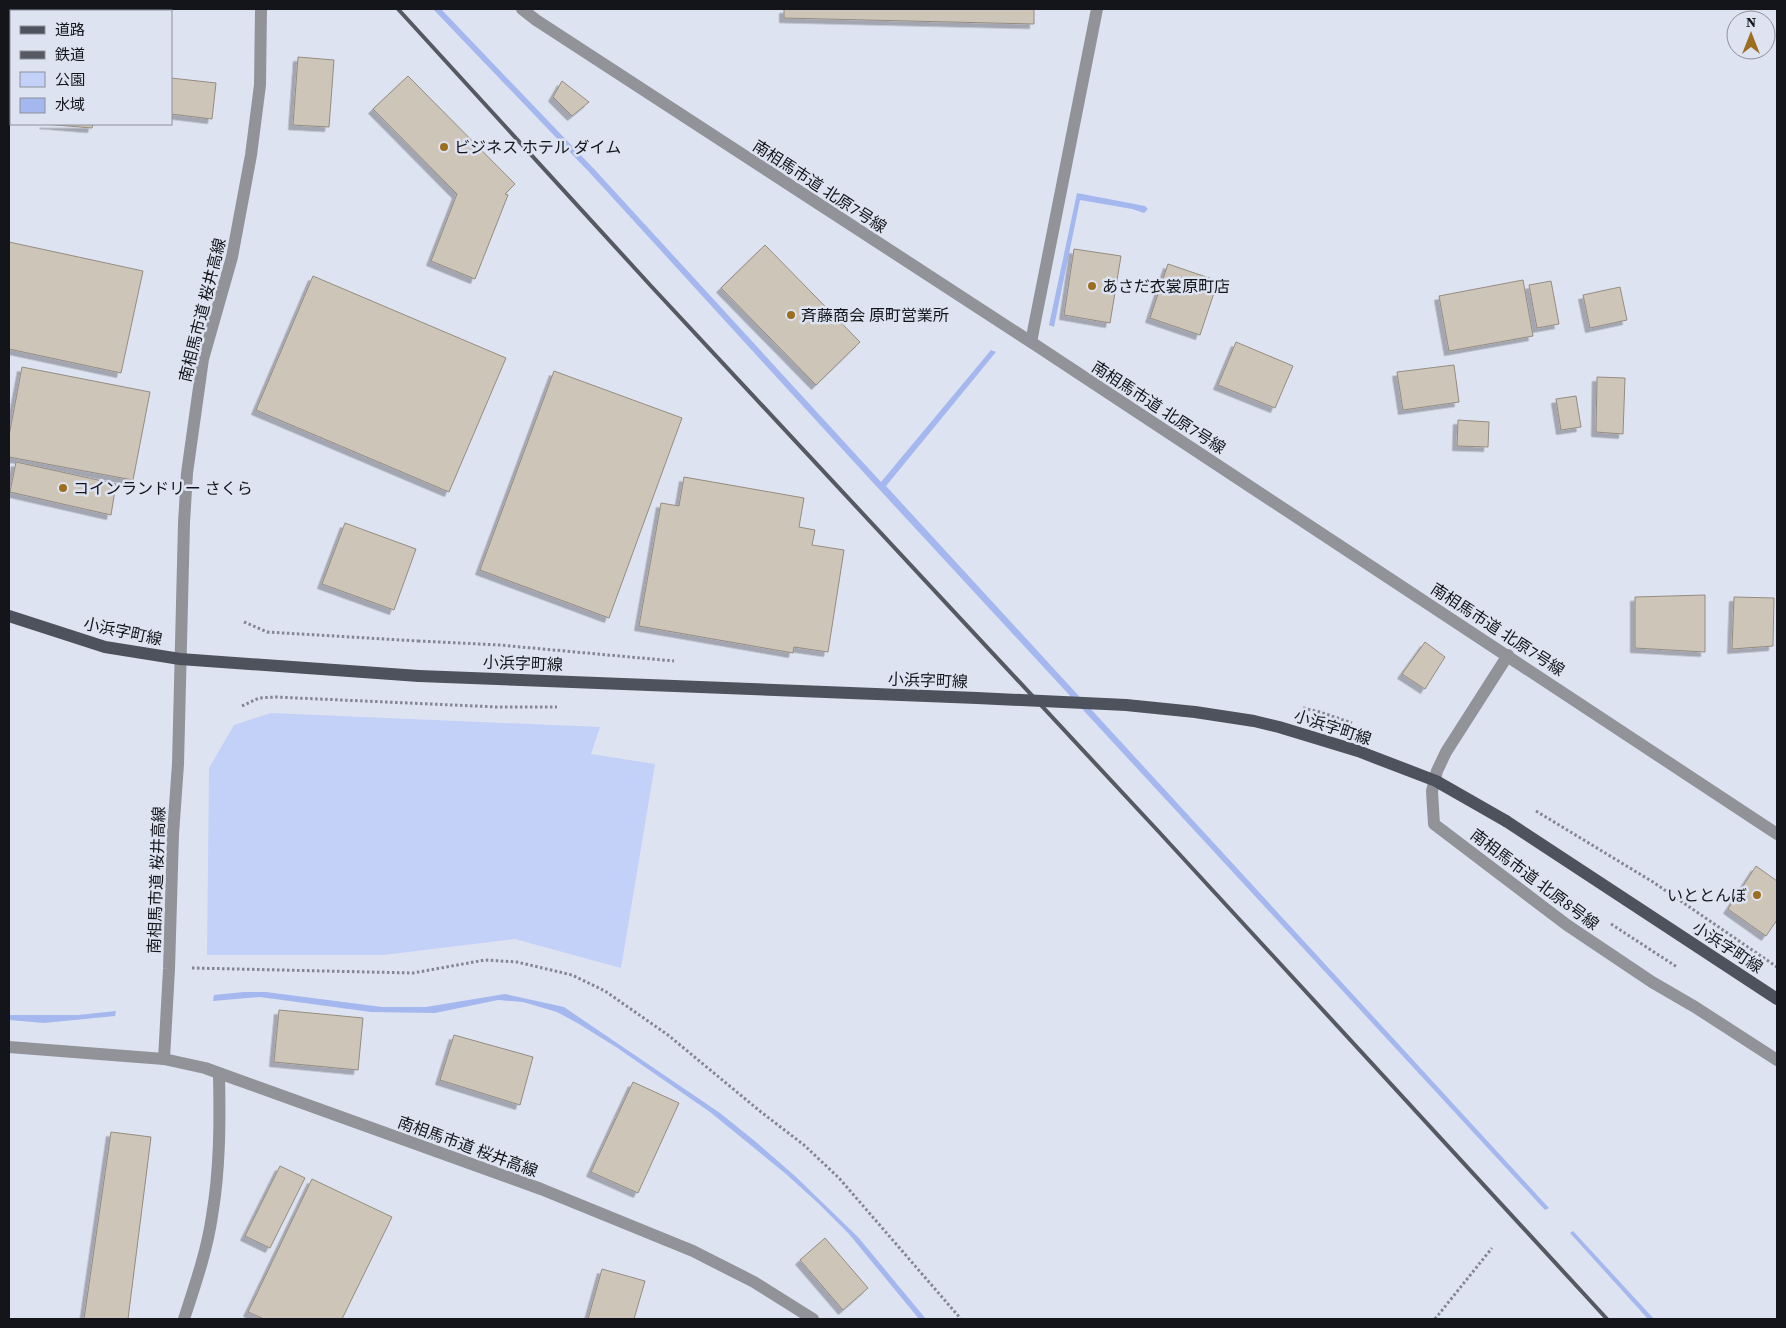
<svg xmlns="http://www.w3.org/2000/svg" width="1786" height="1328" viewBox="0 0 1786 1328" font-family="'Source Serif 4','Noto Sans JP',serif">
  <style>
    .green { fill: #c3d1f8 }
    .water { fill: #a4b7ee }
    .building { fill: #cec5b9; stroke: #948c81; filter: url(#shadow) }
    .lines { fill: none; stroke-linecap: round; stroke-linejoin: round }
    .path { stroke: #838791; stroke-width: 3; stroke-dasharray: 2.5 2.5; stroke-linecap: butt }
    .minor { stroke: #919399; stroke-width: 12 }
    .major { stroke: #4e525c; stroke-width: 12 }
    .rail { stroke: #565961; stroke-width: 4 }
    .path-bridge { stroke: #838791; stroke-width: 3; stroke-dasharray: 2.5 2.5; stroke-linecap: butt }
    .major-bridge { stroke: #4e525c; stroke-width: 12 }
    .poi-dot { fill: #9d6e20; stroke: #dee3f1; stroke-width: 2 }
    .labels { text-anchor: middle; stroke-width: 5; stroke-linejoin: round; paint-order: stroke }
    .poi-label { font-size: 16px; fill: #13151a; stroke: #dee3f1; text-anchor: start }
    .street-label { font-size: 16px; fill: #13151a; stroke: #dee3f1 }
  </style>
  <defs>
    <filter id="shadow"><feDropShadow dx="-4.5" dy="4.5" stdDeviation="0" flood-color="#0004"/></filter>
  </defs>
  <rect width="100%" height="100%" fill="#dee3f1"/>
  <polygon class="green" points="271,713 600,727 591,754 655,764 621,968 515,939 384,955 207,955 209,768 234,725"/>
  <g class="water">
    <polygon points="433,9 441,9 595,170 881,482 991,350 996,352 886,486 1549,1208 1545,1210 866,475 590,173"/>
    <polygon points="1077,193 1145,206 1148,209 1144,213 1132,209 1080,200 1054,327 1049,325"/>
    <polygon points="244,992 266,992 382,1007 426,1007 505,994 564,1007 720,1113 756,1142 795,1176 858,1237 926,1319 919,1319 849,1234 819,1204 786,1174 710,1112 616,1047 579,1024 557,1012 523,1002 498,1000 435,1013 371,1012 260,997 213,1001 214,995"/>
    <polygon points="116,1011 115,1016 44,1023 9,1020 9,1015 78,1015"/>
    <polygon points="1573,1231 1654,1319 1648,1319 1570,1233"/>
  </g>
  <g class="building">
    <polygon points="784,9 1034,9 1034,24 784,18"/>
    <polygon points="298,57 334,60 329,127 293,125"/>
    <polygon points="408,76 515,184 505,194 508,195 475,279 431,261 457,194 373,109"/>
    <polygon points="171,78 216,83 212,119 171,114"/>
    <polygon points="562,81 589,102 572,116 553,97"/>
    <polygon points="44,124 93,124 92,128"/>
    <polygon points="9,242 143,271 121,373 9,349"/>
    <polygon points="765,245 860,342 816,385 721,288"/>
    <polygon points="1074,249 1121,256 1110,323 1064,315"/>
    <polygon points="1168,264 1218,281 1200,335 1150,318"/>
    <polygon points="313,276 506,358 449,492 256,410"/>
    <polygon points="1523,280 1533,336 1449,351 1439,296"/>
    <polygon points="1551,281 1559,324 1537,328 1529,285"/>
    <polygon points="1620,287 1627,320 1590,328 1583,295"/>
    <polygon points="1236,342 1293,366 1275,408 1218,385"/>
    <polygon points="1454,365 1459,402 1403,410 1397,372"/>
    <polygon points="22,367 150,392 133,480 9,457 9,436"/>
    <polygon points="554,371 682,418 609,618 480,570"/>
    <polygon points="1597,377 1625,378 1623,434 1596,432"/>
    <polygon points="1576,396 1581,427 1561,430 1556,399"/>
    <polygon points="1458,420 1489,422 1488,447 1457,446"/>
    <polygon points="16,462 116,484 111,515 10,492"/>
    <polygon points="684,477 804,498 799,527 815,530 812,545 844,550 828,652 794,647 793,653 639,626 661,503 679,506"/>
    <polygon points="345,523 416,549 394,610 322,584"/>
    <polygon points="1705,595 1705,652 1635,648 1635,597"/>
    <polygon points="1734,597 1774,598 1773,646 1732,649"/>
    <polygon points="1425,642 1445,657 1425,689 1402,674"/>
    <polygon points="1756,866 1777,881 1777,920 1766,936 1728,909"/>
    <polygon points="279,1010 363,1018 358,1070 274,1062"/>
    <polygon points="454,1035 533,1057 520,1105 440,1080"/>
    <polygon points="633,1082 679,1103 638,1193 591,1172"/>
    <polygon points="111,1132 151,1137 128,1319 84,1319"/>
    <polygon points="280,1166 305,1178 270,1248 245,1236"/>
    <polygon points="312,1179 392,1217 342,1319 264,1319 248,1312"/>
    <polygon points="825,1238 868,1288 843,1310 800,1260"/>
    <polygon points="602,1269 645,1281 634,1319 588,1319"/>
  </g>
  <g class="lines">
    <g class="path">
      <polyline points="244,622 267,632 418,641"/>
      <polyline points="242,706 259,698 275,697 497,707 557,707"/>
      <polyline points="1536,811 1653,882 1777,967"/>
      <polyline points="1611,924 1677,967"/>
      <polyline points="192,968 413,973 485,960 517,962 572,975 605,991 668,1035 761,1112 804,1145 839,1178 961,1319"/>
      <polyline points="1435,1319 1492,1248"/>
    </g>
    <g class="minor">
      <polyline points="261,9 260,85 251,155 232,257 203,359 187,473 184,523 178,764 173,834 169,969 164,1059 205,1068 541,1189 693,1251 754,1282 813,1319"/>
      <polyline points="522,9 536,20 1031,342 1777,834"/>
      <polyline points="1031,342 1097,9"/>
      <polyline points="1508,655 1446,752 1437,771 1432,791 1434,824 1567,925 1652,982 1695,1007 1777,1060"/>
      <polyline points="9,1047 164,1059"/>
      <path d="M184 1319C195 1285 207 1251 212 1216 220 1169 220 1121 219 1074"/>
    </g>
    <g class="major">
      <polyline points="9,616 105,647 180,659 419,676"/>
      <polyline points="1506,821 1777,999"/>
    </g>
    <polyline class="rail" points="398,9 651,286 1159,832 1607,1319"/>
    <g class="path-bridge">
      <polyline points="418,641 499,645 674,661"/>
      <polyline points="1303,708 1320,712 1352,723"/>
    </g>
    <polyline class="major-bridge" points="419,676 977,698 1126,705 1195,712 1254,721 1279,727 1358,751 1436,781 1506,821"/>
  </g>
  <g class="poi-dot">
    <circle cx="444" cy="147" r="5"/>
    <circle cx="1092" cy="286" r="5"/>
    <circle cx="791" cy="315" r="5"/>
    <circle cx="63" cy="488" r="5"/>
    <circle cx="1757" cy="895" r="5"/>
  </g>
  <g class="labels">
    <g class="poi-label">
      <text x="454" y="153">ビジネス ホテル ダイム</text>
      <text x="1102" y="292">あさだ衣裳原町店</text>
      <text x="801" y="321">斉藤商会 原町営業所</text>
      <text x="73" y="494">コインランドリー さくら</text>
      <text x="1747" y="901" text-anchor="end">いととんぼ</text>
    </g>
    <g class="street-label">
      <text transform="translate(820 186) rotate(33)" y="6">南相馬市道 北原7号線</text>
      <text transform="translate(202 310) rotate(-76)" y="6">南相馬市道 桜井高線</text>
      <text transform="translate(1159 407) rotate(33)" y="6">南相馬市道 北原7号線</text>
      <text transform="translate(1498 629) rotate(33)" y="6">南相馬市道 北原7号線</text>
      <text transform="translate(123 631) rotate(12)" y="6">小浜字町線</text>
      <text transform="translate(523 663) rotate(2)" y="6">小浜字町線</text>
      <text transform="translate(928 680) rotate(2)" y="6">小浜字町線</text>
      <text transform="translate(1333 727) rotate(18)" y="6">小浜字町線</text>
      <text transform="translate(1535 879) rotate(37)" y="6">南相馬市道 北原8号線</text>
      <text transform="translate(156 880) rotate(-88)" y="6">南相馬市道 桜井高線</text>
      <text transform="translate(1728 947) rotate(33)" y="6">小浜字町線</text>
      <text transform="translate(468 1146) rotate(20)" y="6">南相馬市道 桜井高線</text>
    </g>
  </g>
  <rect width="1786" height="1328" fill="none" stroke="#13151a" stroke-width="20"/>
  <rect x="10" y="10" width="162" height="115" fill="#dee3f1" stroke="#8d919b"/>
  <rect x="20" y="26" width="25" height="8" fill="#4e525c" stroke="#8d919b"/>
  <text x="55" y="35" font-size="15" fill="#13151a">道路</text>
  <rect x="20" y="51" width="25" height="8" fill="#565961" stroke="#8d919b"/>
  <text x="55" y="60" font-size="15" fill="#13151a">鉄道</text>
  <rect x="20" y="72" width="25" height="15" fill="#c3d1f8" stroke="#8d919b"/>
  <text x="55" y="85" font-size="15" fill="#13151a">公園</text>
  <rect x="20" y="98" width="25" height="15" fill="#a4b7ee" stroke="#8d919b"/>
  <text x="55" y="110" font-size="15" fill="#13151a">水域</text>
  <g transform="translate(1751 35)"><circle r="24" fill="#dee3f1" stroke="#8d919b"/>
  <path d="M0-4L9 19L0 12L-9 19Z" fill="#9d6e20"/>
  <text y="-8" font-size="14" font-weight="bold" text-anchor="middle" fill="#13151a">N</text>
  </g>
</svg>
